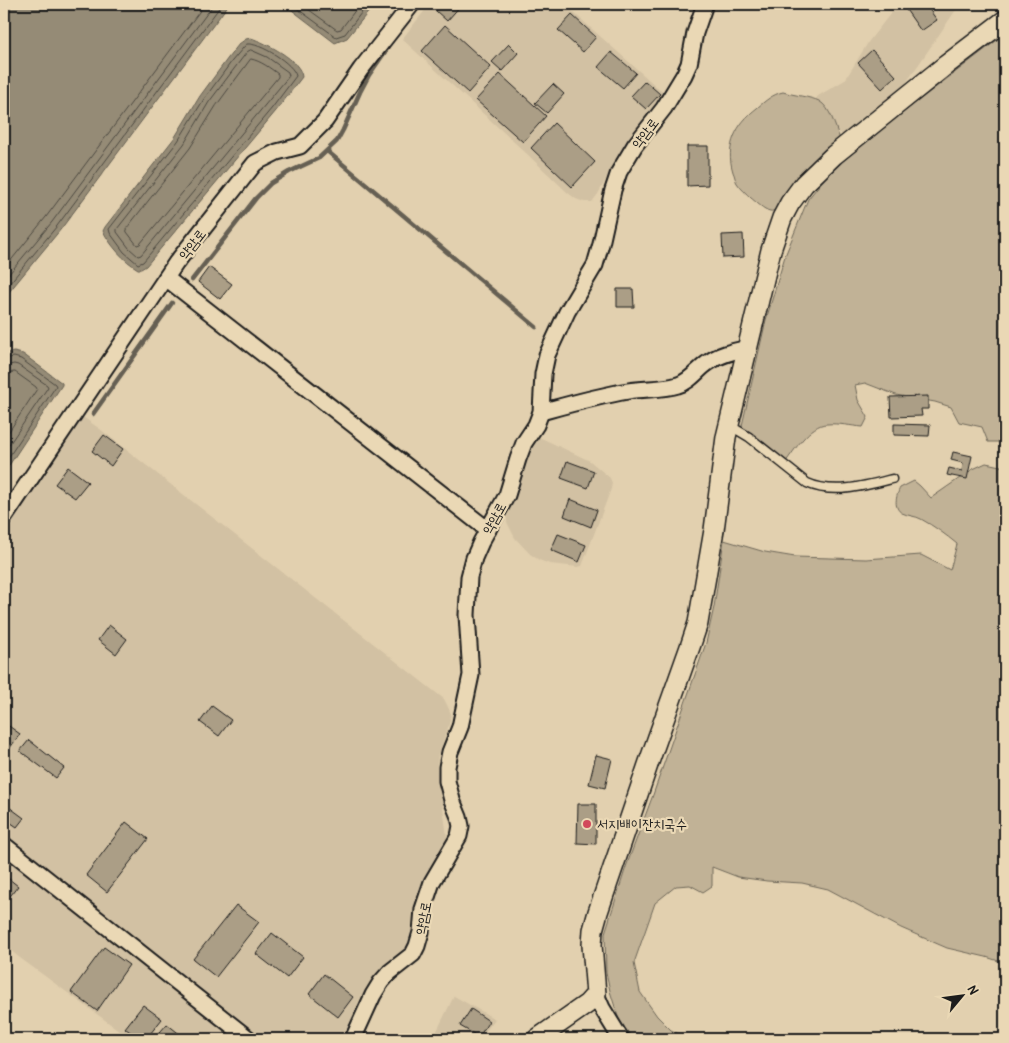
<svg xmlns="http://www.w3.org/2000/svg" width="1009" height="1043" viewBox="0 0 1009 1043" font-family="'Patrick Hand','Poor Story',sans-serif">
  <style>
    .built { fill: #d2c1a3 }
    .green { fill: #c1b296; stroke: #6e6759 }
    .water { fill: #958b76; stroke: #655f52 }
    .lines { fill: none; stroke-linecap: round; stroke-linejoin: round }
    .shore { stroke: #4c4840; stroke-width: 1 }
    .stream { stroke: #655f52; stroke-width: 4.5 }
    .building { fill: #ab9e86; stroke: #1c1c1c }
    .service-casing { stroke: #1c1c1c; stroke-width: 11 }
    .minor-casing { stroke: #1c1c1c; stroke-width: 19 }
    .tertiary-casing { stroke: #1c1c1c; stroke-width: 22 }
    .service { stroke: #ead8b5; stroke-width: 8 }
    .minor { stroke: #ead8b5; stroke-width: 15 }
    .tertiary { stroke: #ead8b5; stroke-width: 19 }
    .poi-dot { fill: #d1495b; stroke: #ead8b5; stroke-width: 2 }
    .labels { text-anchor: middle; stroke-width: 4.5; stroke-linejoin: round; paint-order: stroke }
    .street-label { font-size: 14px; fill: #1c1c1c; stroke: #ead8b5 }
    .poi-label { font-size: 14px; fill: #1c1c1c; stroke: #ead8b5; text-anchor: start }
  </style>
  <rect width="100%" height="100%" fill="#e2d0af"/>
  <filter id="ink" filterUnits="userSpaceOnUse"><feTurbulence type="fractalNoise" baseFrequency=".02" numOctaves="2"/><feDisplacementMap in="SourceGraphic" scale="10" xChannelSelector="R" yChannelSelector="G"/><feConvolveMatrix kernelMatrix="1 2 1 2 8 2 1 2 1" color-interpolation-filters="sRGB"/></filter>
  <g filter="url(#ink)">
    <g class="built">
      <polygon points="430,4 564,4 667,96 628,145 611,170 598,194 592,202 584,202 576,199 568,193 526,153 402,39"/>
      <polygon points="898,4 960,4 895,99 844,136 837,131 826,107 820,102 815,100 818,96 845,80 869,41"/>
      <polygon points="80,415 100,429 444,699 448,707 451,714 449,725 438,755 437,766 447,836 446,842 431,867 424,884 413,919 410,943 405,950 384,967 365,989 358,1003 344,1039 259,1039 4,837 4,530"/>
      <polygon points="537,436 590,461 610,478 612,483 611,489 582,566 578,567 550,564 539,560 530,554 515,538 507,522 507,514 519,483 525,458 528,450"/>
      <polygon points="4,850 244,1039 131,1039 20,958 4,945"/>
      <polygon points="454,996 495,1019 480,1039 433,1039"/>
    </g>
    <g class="green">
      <path d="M1005 34V442H988L982 427 959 422 951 407 935 402 896 395 865 383 855 385 858 400 868 417 863 427C851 426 838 423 827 424 810 424 794 451 785 463L741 430 766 320 785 256 808 199 829 173 875 134Z"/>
      <path d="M783 92C793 95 811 97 819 101 831 108 835 127 840 139L780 206C777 208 774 212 770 211 764 210 755 201 751 198 746 193 741 189 737 183 735 180 735 176 733 172 725 146 736 124 757 108 765 101 773 94 783 92Z"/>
      <path d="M986 463 1005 467V963L986 957 947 948 901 928 828 889 802 883 767 881 738 877 712 867V886L703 892 690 885 676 886 655 903 634 963 640 992 657 1016 671 1030 689 1039H633L619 1020 610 991 606 972 605 933 626 867 653 795 706 643 714 607 724 540 765 552 795 557 866 559 921 555 950 570 957 544C946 535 934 526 921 519 916 516 908 516 902 513 893 508 896 496 900 488L914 481 920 486 931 498 973 469Z"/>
    </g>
    <g class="water">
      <polygon points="4,4 229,4 61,229 4,298"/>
      <polygon points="284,4 375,4 347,38 335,43"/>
      <path d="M251 38C266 43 301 60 302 77L276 111 146 266 141 269H138C123 260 111 246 103 231L105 227 175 137 200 96 228 58 239 44 246 39Z"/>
      <polygon points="14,352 23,354 62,383 62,385 4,473 4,356 7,353"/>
    </g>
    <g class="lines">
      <g class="shore">
        <polyline points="291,4 336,37 345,34 368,4"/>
        <polyline points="301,4 337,30 341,29 360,4"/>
        <path d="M247 44C259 42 294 64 296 76L272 108 143 262 138 264 124 252 110 233 109 229 178 141 204 99 232 61 243 48Z"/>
        <polygon points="251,50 267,57 288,72 289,76 141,255 138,256 129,248 117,232 117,229 184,144 209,102 237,65 247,52"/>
        <path d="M251 59C261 61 270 68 278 74V77L140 244 137 245 127 232 126 229 190 148 216 106Z"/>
        <polyline points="4,269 46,217 205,4"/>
        <polyline points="4,280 52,222 214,4"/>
        <polyline points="4,290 57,226 222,4"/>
        <polyline points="4,359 14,357 21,359 55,384 56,386 4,464"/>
        <polyline points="4,366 14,364 18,365 47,385 48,387 4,452"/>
        <polyline points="4,373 15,372 36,387 37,389 4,439"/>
      </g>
      <g class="stream">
        <polyline points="327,151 536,327"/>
        <polyline points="192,280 256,198 271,183 289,172 319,158 337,141 343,130 360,92 369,75 387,49"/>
        <polyline points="93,414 172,303"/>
      </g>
    </g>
    <g class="building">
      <polygon points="443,4 462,4 447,21 436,11"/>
      <polygon points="902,4 925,4 937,20 921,31"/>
      <polygon points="572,15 596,37 583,52 558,30"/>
      <polygon points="445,25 491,67 468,93 422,51"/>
      <polygon points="509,44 518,53 502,71 492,62"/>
      <polygon points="872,50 896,76 882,89 858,63"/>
      <polygon points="611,52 636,73 623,88 598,67"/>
      <polygon points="500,74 546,116 523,142 476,100"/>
      <polygon points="645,81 660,94 646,109 631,96"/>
      <polygon points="553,84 564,94 547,113 535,103"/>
      <polygon points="554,123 595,162 572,187 531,148"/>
      <polygon points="687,146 708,146 708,185 687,186"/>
      <polygon points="743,234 744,257 723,258 722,235"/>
      <polygon points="209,267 232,284 220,299 198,282"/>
      <polygon points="617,289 633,289 634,307 617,307"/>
      <polygon points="928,396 928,409 921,409 922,416 891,417 890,397"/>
      <polygon points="894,424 930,425 929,436 894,435"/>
      <polygon points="104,435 123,449 111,466 92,451"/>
      <polygon points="953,452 972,456 967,479 947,475 949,468 962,471 963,463 951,460"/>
      <polygon points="567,461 594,471 588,488 561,478"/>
      <polygon points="68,467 88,482 75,498 55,484"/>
      <polygon points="570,499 597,510 591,527 564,516"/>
      <polygon points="558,534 586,545 579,562 551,550"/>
      <polygon points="109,625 127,639 116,654 98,640"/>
      <polygon points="212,706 231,720 219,736 200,722"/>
      <polygon points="6,724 20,734 4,756 4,727"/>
      <polygon points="29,740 64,768 56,778 20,751"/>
      <polygon points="596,755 612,759 605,788 589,784"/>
      <polygon points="5,804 24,818 17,827 4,818"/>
      <polygon points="578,804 596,804 596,844 577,843"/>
      <polygon points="126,822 148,839 107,892 86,875"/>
      <polygon points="4,875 18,886 4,904"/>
      <polygon points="236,905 259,922 216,977 193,959"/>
      <polygon points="272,933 303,957 287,978 256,954"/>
      <polygon points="104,947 129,965 97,1011 71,992"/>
      <polygon points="324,974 353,997 338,1017 309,994"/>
      <polygon points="143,1005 162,1019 146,1039 139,1039 125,1028"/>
      <polygon points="471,1009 489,1021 479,1037 460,1026"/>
      <polygon points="167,1024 182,1036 179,1039 154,1039"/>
    </g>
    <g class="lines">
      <g class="service-casing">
        <path id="service" d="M729 425 749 437 807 483C833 495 865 486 892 479"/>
      </g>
      <g class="minor-casing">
        <g id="minor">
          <polyline points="166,278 488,530"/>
          <path d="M541 412C570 404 598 396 628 391 645 388 662 390 678 385 690 382 698 369 709 362 720 354 735 351 748 348"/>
          <polyline points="4,518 176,263 255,163 277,152 300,146 325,121 361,69 412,4"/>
          <polyline points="4,845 249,1039"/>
          <polyline points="596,994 602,1008 621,1039"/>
          <polyline points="353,1039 373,995 381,982 390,972 413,954 417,946 421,932 423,909 432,882 459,836 461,826 459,817 452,800 447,781 447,767 450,752 460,727 471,675 467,615 469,577 474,558 481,542 507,495 518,459 524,443 536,425 541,412 543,374 547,355 567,312 595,265 601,244 613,190 619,172 635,145 664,108 684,75 689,64 695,33 705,4"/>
        </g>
      </g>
      <g class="tertiary-casing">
        <polyline id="tertiary" points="537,1039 587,1004 596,994 592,945 593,930 598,912 649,762 691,644 698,623 714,530 726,437 771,250 782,218 790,203 804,184 834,155 946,65 1005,20"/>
      </g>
      <use href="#service" class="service"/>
      <use href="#minor" class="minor"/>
      <use href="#tertiary" class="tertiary"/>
    </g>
  </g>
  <circle class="poi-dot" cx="587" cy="824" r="5"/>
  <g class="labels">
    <g class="street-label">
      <text transform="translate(645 133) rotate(-53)" y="5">약암로</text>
      <text transform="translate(192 244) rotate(-52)" y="5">약암로</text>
      <text transform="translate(494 518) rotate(-61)" y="5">약암로</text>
      <text transform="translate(423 918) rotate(-79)" y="5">약암로</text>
    </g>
    <g class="poi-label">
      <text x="597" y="829">서지배이잔치국수</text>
    </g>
  </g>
  <rect width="1009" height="1043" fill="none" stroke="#ead8b5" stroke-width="20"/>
  <rect x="10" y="10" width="989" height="1023" fill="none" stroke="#1c1c1c" stroke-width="2" filter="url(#ink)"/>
  <g transform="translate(962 996) rotate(61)" stroke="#ead8b5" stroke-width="4" paint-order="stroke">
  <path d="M0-4L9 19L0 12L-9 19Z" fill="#1c1c1c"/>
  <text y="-8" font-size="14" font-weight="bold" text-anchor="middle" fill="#1c1c1c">N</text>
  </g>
</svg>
